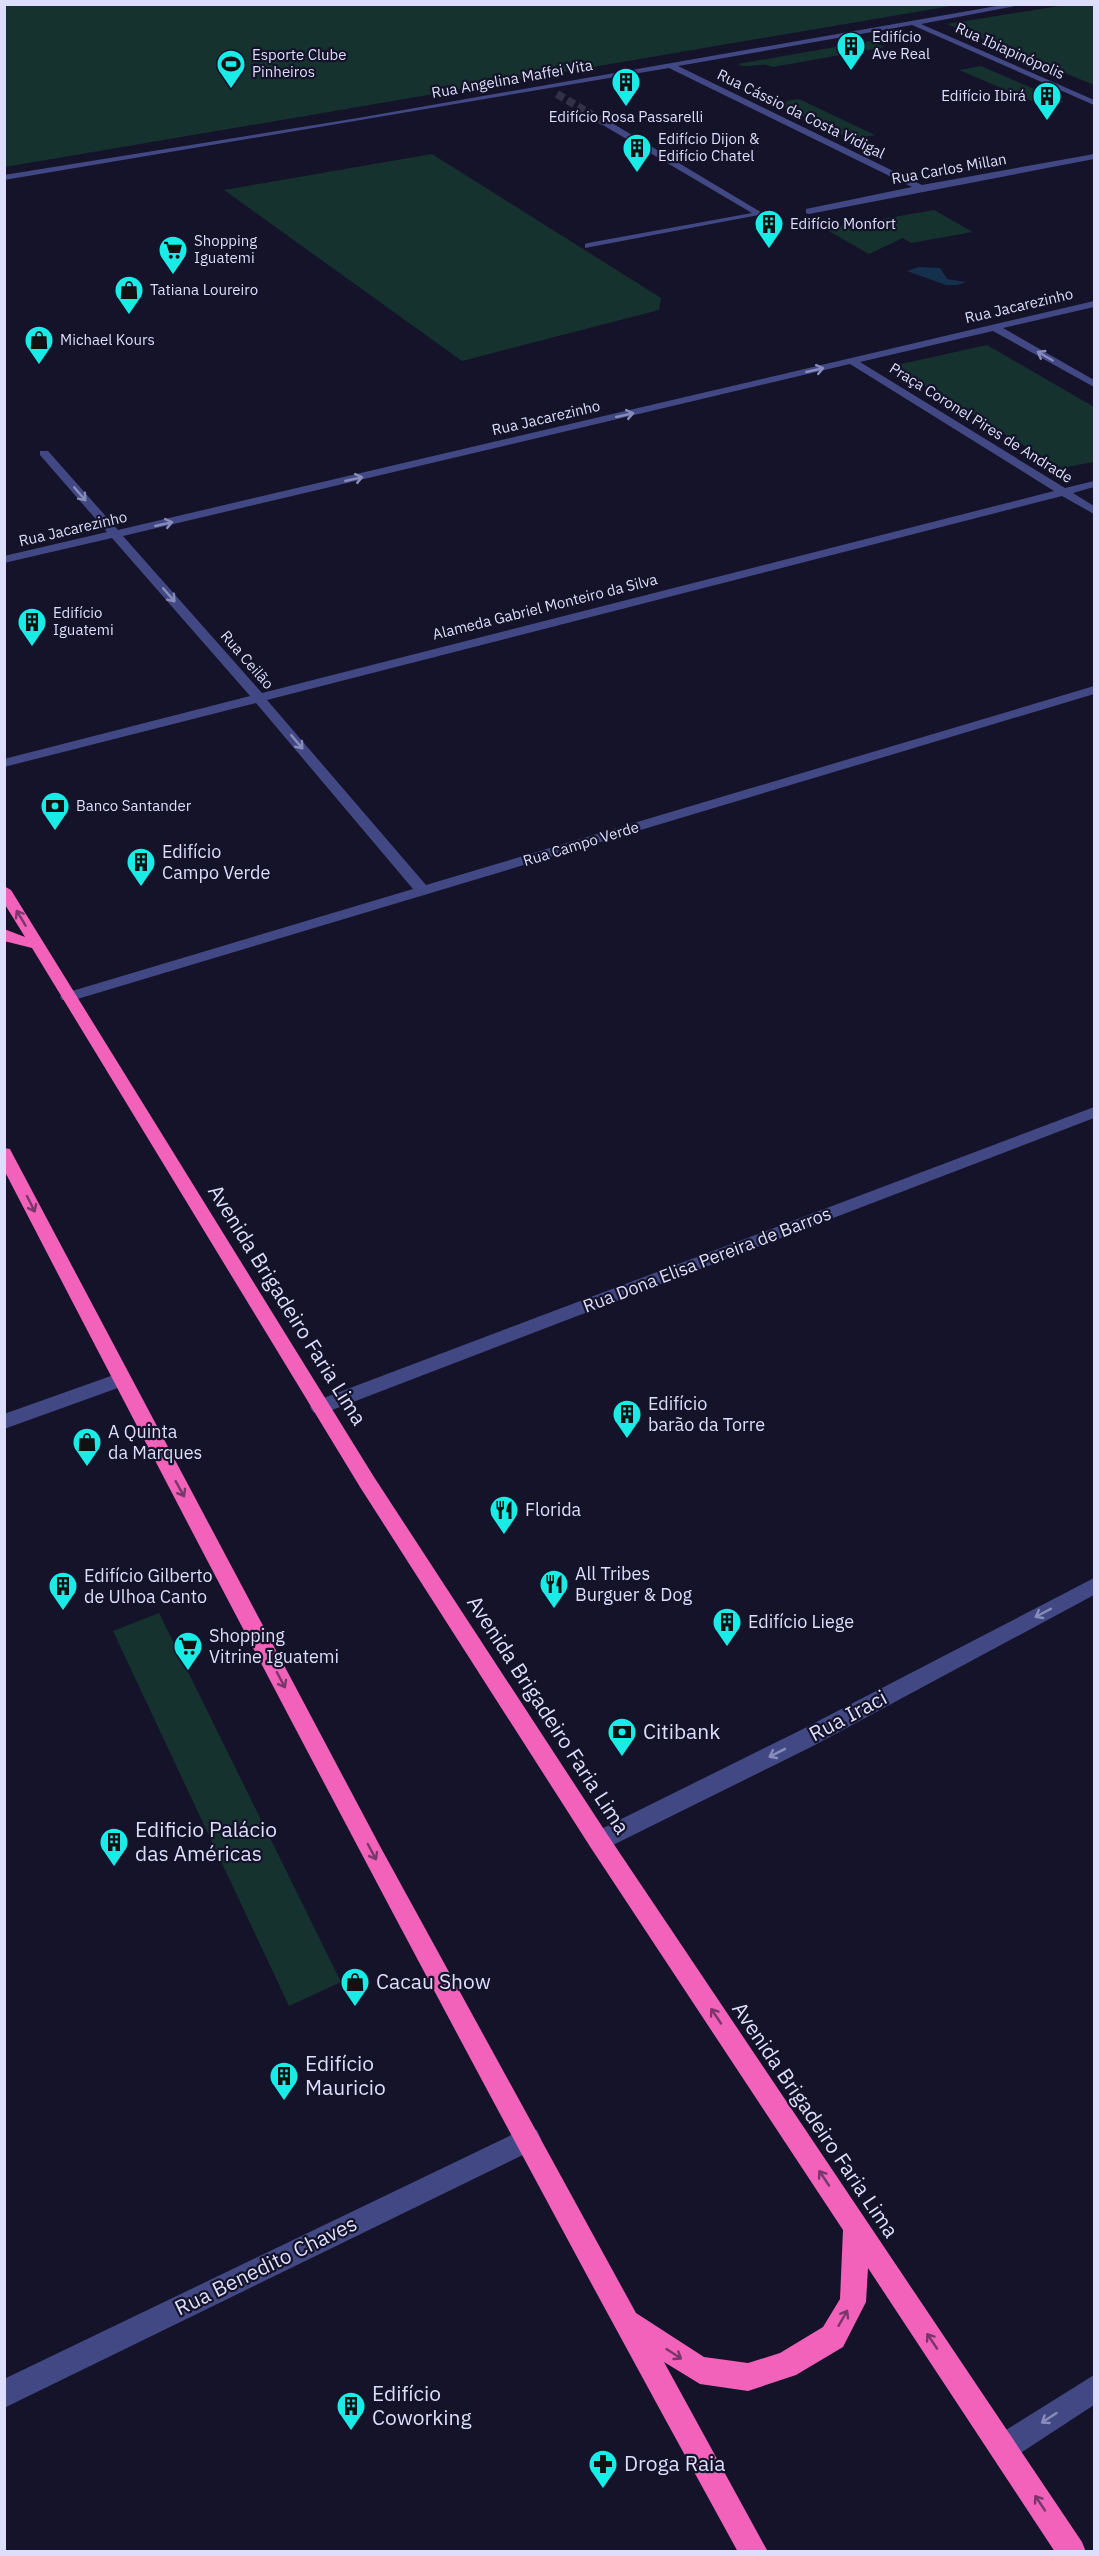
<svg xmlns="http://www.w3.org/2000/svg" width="1099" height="2556" viewBox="0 0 1099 2556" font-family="'IBM Plex Sans',sans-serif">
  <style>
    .green { fill: #16322e }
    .water { fill: #14304c }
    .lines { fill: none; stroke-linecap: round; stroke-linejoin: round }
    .minor-tunnel { stroke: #323149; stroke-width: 8; stroke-dasharray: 8 4; stroke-linecap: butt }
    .minor { fill: #424884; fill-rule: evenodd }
    .highway { fill: #f262ba; fill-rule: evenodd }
    .oneway { stroke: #888cba }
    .oneway2 { stroke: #78376a }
    .labels { text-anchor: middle; stroke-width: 4.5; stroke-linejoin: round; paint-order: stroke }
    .far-poi-label { font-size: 15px; fill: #dddefc; stroke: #141329; text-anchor: start }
    .far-street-label { font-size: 15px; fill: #dddefc; stroke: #141329 }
    .poi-label { font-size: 18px; fill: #dddefc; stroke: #141329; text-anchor: start }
    .street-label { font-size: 18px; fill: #dddefc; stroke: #141329 }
    .near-street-label { font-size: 21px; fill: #dddefc; stroke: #141329 }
    .near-poi-label { font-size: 21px; fill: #dddefc; stroke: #141329; text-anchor: start }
  </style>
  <rect width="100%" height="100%" fill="#141329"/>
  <g class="green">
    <polygon points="5,4 957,4 957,5 5,167"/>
    <polygon points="1065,5 1094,5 1094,85 947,24"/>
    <path d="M870 41 885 47 773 67C759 61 750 70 737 64Z"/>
    <polygon points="981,66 1064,102 1044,106 959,70"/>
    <polygon points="799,99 875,135 851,139 775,103"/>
    <polygon points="432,154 661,298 659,310 462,361 224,190"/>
    <polygon points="934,210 973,232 911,243 903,238 869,254 825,229"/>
    <polygon points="987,345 1094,407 1094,462 1061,468 892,366"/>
    <polygon points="159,1613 341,1982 289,2006 113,1631"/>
  </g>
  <polygon class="water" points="919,267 940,268 947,279 966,282 958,285 946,285 907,271"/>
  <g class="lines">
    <polyline class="minor-tunnel" points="557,94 604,122"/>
    <g class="minor">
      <polygon points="1008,4 1026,4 921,24 1094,100 1094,105 912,25 678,66 922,185 1094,154 1094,159 809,214 806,213 806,209 912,187 669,68 4,180 4,175 358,118"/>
      <polygon points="601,120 607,120 764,214 585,248 585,244 588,243 752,213 601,124"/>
      <path d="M1094 301V307L1003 328 1094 380V387L993 331 860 362 1065 488 1094 481V487L1073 493 1094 506V514L1062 496 267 700 426 885 1094 686V694L74 1000H62L60 997 62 994 413 889 256 703 4 767V759L250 696 112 538 4 563V556L107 532 40 455V451H48L118 530ZM850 364 1054 491 262 693 123 536Z"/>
      <polygon points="1094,1107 1094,1118 327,1412 320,1414 313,1412 310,1407 313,1402"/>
      <polygon points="122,1372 129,1374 131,1379 129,1384 4,1429 4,1414"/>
      <polygon points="1094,1578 1094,1595 813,1746 607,1848 599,1851 591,1848 588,1841 591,1834 797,1732"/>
      <polygon points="528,2127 537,2130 541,2139 537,2148 4,2408 4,2379"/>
      <polygon points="1094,2375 1094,2405 1013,2458 1003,2462 993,2458 989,2448 993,2438"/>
    </g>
    <path class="highway" d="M4 886 11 890 374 1477 607 1834 1082 2542 1086 2552H1055L868 2268 866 2302 843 2347 796 2375 748 2391 700 2384 664 2362 768 2552H738C486 2095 244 1633 4 1170V1148L10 1149 12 1153 381 1848 636 2313 704 2357 748 2363 780 2353 823 2327 840 2299 843 2230 591 1848 360 1487 32 948 4 941V929L25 937 4 903Z"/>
  </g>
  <defs><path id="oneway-shaft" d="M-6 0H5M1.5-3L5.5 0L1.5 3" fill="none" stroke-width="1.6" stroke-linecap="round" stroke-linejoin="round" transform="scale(1.5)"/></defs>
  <g class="oneway">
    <use href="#oneway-shaft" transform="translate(1045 356) rotate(-150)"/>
    <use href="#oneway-shaft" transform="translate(815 370) rotate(-13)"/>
    <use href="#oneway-shaft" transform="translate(625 415) rotate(-13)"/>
    <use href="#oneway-shaft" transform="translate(354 479) rotate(-13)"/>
    <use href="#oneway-shaft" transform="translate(80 494) rotate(49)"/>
    <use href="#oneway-shaft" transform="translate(164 524) rotate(-13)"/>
    <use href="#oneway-shaft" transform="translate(169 595) rotate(49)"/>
    <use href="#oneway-shaft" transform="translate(297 742) rotate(50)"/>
    <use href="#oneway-shaft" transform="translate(1043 1613) rotate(152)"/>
    <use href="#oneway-shaft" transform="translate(777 1753) rotate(153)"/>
    <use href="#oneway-shaft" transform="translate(1049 2418) rotate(147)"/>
  </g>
  <g class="oneway2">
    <use href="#oneway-shaft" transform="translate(21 918) rotate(-121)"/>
    <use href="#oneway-shaft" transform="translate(31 1204) rotate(63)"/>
    <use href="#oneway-shaft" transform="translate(180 1489) rotate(61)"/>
    <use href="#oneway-shaft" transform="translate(281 1680) rotate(62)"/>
    <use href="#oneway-shaft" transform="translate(372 1852) rotate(62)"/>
    <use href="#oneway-shaft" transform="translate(716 2016) rotate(-124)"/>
    <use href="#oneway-shaft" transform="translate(824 2178) rotate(-124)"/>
    <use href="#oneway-shaft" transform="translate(843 2318) rotate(-60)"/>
    <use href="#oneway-shaft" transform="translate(932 2341) rotate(-124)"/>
    <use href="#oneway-shaft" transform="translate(674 2354) rotate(33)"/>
    <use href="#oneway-shaft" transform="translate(1040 2503) rotate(-124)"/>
  </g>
  <defs>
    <g id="building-pin" transform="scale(1.5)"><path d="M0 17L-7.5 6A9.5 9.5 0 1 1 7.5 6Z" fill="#19ece6" stroke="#141329"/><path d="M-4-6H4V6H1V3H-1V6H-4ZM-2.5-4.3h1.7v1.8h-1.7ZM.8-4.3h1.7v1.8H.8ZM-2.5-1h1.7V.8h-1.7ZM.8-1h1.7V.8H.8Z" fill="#111"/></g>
    <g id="stadium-pin" transform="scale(1.5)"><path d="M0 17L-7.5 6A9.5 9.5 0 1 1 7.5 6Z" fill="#19ece6" stroke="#141329"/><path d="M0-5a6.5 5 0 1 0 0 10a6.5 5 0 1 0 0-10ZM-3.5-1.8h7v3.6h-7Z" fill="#111"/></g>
    <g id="supermarket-pin" transform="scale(1.5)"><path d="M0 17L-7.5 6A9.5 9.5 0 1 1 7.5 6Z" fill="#19ece6" stroke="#141329"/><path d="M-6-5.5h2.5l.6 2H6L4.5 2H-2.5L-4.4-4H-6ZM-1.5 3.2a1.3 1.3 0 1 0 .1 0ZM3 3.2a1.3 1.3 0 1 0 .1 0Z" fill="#111"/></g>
    <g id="shop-pin" transform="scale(1.5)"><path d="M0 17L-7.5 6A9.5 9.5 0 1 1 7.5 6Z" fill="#19ece6" stroke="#141329"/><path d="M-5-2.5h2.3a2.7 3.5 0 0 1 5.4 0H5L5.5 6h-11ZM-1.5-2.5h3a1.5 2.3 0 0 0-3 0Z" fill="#111"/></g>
    <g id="bank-pin" transform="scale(1.5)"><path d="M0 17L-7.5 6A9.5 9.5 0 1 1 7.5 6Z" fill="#19ece6" stroke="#141329"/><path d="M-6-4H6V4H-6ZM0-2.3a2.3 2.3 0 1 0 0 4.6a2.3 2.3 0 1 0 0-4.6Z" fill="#111"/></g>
    <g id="restaurant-pin" transform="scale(1.5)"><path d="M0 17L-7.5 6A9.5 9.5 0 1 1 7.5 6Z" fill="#19ece6" stroke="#141329"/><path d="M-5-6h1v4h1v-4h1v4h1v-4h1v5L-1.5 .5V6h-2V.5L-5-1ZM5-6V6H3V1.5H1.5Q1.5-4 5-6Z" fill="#111"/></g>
    <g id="pharmacy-pin" transform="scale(1.5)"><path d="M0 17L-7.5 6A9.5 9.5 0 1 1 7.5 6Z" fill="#19ece6" stroke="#141329"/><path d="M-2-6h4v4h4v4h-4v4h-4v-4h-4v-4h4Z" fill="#111"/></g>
  </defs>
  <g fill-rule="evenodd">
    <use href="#building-pin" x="851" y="46"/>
    <use href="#stadium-pin" x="231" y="64"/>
    <use href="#building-pin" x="626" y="82"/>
    <use href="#building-pin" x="1047" y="96"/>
    <use href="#building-pin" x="637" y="148"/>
    <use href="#building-pin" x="769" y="224"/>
    <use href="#supermarket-pin" x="173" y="250"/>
    <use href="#shop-pin" x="129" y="290"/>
    <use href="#shop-pin" x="39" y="340"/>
    <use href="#building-pin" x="32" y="622"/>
    <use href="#bank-pin" x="55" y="806"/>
    <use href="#building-pin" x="141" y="862"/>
    <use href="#building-pin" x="627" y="1414"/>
    <use href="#shop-pin" x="87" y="1442"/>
    <use href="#restaurant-pin" x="504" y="1510"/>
    <use href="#restaurant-pin" x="554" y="1584"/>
    <use href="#building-pin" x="63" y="1586"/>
    <use href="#building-pin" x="727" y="1622"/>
    <use href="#supermarket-pin" x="188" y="1646"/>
    <use href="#bank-pin" x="622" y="1732"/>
    <use href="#building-pin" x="114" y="1842"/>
    <use href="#shop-pin" x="355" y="1982"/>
    <use href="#building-pin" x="284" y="2076"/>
    <use href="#building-pin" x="351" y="2406"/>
    <use href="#pharmacy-pin" x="603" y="2464"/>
  </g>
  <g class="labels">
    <g class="far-poi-label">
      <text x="872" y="42">Edifício<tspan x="872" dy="17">Ave Real</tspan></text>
      <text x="252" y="60">Esporte Clube<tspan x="252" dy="17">Pinheiros</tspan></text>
      <text x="1026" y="101" text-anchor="end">Edifício Ibirá</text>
      <text x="626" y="122" text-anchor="middle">Edifício Rosa Passarelli</text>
      <text x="658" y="144">Edifício Dijon &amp;<tspan x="658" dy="17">Edifício Chatel</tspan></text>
      <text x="790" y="229">Edifício Monfort</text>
      <text x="194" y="246">Shopping<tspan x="194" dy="17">Iguatemi</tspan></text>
      <text x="150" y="295">Tatiana Loureiro</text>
      <text x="60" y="345">Michael Kours</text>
      <text x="53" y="618">Edifício<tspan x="53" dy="17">Iguatemi</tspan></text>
      <text x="76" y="811">Banco Santander</text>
    </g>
    <g class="far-street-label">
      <text transform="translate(1010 51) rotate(24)" y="5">Rua Ibiapinópolis</text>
      <text transform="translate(512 79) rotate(-10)" y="5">Rua Angelina Maffei Vita</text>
      <text transform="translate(801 114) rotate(26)" y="5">Rua Cássio da Costa Vidigal</text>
      <text transform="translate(949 169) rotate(-10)" y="5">Rua Carlos Millan</text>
      <text transform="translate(1019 306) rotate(-13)" y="5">Rua Jacarezinho</text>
      <text transform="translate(546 418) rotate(-13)" y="5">Rua Jacarezinho</text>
      <text transform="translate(981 423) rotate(32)" y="5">Praça Coronel Pires de Andrade</text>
      <text transform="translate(73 529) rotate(-13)" y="5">Rua Jacarezinho</text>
      <text transform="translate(545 607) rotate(-14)" y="5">Alameda Gabriel Monteiro da Silva</text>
      <text transform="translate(247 660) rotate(49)" y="5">Rua Ceilão</text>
      <text transform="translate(581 844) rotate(-17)" y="5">Rua Campo Verde</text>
    </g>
    <g class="poi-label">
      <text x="162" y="858">Edifício<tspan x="162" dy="21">Campo Verde</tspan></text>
      <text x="648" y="1410">Edifício<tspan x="648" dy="21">barão da Torre</tspan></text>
      <text x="108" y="1438">A Quinta<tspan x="108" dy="21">da Marques</tspan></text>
      <text x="525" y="1516">Florida</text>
      <text x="575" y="1580">All Tribes<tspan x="575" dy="21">Burguer &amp; Dog</tspan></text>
      <text x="84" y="1582">Edifício Gilberto<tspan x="84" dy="21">de Ulhoa Canto</tspan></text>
      <text x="748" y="1628">Edifício Liege</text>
      <text x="209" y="1642">Shopping<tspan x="209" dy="21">Vitrine Iguatemi</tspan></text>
    </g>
    <g class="street-label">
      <text transform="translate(707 1260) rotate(-21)" y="6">Rua Dona Elisa Pereira de Barros</text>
    </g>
    <g class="near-street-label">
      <text transform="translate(287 1305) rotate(58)" y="7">Avenida Brigadeiro Faria Lima</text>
      <text transform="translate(548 1715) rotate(57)" y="7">Avenida Brigadeiro Faria Lima</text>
      <text transform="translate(848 1716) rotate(-28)" y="7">Rua Iraci</text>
      <text transform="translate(815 2120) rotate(56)" y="7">Avenida Brigadeiro Faria Lima</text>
      <text transform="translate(266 2266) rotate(-26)" y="7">Rua Benedito Chaves</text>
    </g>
    <g class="near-poi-label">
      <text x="643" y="1739">Citibank</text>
      <text x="135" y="1837">Edificio Palácio<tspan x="135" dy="24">das Américas</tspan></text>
      <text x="376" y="1989">Cacau Show</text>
      <text x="305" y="2071">Edifício<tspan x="305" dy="24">Mauricio</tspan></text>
      <text x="372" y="2401">Edifício<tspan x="372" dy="24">Coworking</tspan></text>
      <text x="624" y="2471">Droga Raia</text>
    </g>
  </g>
  <rect width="1099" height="2556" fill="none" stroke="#dddefc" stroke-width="12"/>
</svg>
